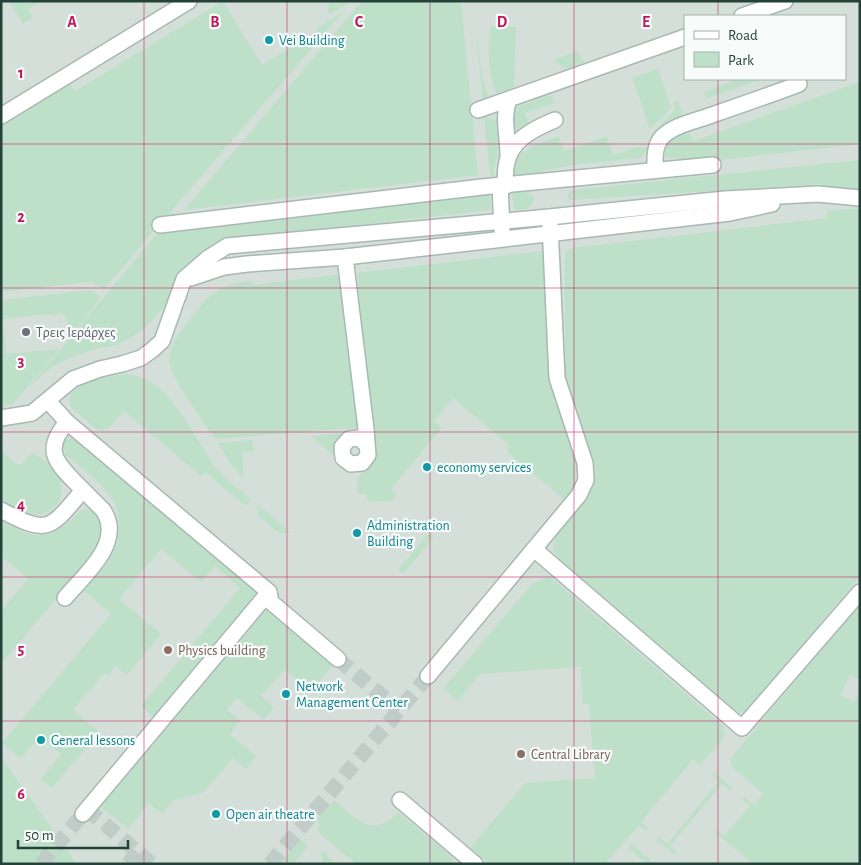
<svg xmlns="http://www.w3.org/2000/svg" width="861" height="865" viewBox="0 0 861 865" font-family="'Alegreya Sans',sans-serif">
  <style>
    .built { fill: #d4dfda; fill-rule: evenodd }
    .green { fill: #bfe0c8 }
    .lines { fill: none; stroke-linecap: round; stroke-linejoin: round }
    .minor-tunnel { stroke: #bfccc8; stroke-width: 15; stroke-dasharray: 15 8; stroke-linecap: butt }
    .minor-casing { stroke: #a8b8b2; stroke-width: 18 }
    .minor { stroke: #fff; stroke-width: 15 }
    .grid { fill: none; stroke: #c2185b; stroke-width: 1; stroke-opacity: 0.55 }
    .culture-dot { fill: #0f9aa8; stroke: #f7fbf9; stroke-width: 2 }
    .worship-dot { fill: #6b7280; stroke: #f7fbf9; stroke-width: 2 }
    .education-dot { fill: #8d6e63; stroke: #f7fbf9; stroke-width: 2 }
    .labels { text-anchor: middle; stroke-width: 4.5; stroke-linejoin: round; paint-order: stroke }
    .culture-label { font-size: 14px; fill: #0d838f; stroke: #f7fbf9; text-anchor: start }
    .worship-label { font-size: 14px; fill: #5b616d; stroke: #f7fbf9; text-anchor: start }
    .education-label { font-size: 14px; fill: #785e54; stroke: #f7fbf9; text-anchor: start }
    .grid-label { font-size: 16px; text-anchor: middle; font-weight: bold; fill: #c2185b; stroke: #f7fbf9; stroke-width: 4.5; stroke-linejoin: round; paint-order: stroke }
  </style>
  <rect width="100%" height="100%" fill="#e6efeb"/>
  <path class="built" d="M1 1H860V864H1ZM685 16H845V79H685Z"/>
  <g class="green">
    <polygon points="9,1 41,1 28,9 33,18 23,24"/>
    <polygon points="223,1 262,65 315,33 319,27 343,12 104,289 91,282 1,292 1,116 66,77 75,91"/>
    <polygon points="329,1 352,1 328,15"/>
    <polygon points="362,1 461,1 478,175 184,210"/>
    <polygon points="475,25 483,80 489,98 483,101"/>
    <path d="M491 26 516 27 514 87 497 94C487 66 487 55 491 26Z"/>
    <polygon points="578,51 584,63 565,69 553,60"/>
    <polygon points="658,69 671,108 650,129 632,78"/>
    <polygon points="740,79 762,79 706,99 704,92"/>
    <path d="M860 82V144L712 161 666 158C662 141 676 136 689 131L693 141Z"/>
    <polygon points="551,95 554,103 525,113 530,126 516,131 511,128 512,111 515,108"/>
    <polygon points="678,101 684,118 653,137 652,135 655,130 676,109 673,103"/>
    <polygon points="484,117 499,121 502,150 496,161 494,170 495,183 491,183"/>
    <path d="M559 136 564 151 607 136 613 155 639 146 640 149 651 145 640 158 573 165 547 170 514 181C510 150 536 144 559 136Z"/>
    <polygon points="860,160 860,192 824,189 823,184 570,200 567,195 572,190"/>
    <polygon points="525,192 531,194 534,199 532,205 527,209 514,210 512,193"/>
    <polygon points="489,193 491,210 245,238 195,264 165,306 142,331 117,345 95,349 65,360 47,371 27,389 159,231"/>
    <path d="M846 209H860V576L749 708 743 712 736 713 561 562C553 552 552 547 556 535 571 515 593 499 595 473L565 378V259L566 253 571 248 827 218V211Z"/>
    <polygon points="542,251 547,255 550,378 576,463 575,483 572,492 566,501 506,451 510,446 453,398 434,421 442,428 391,489 397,495 392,501 368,502 367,494 358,494 357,479 375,458 357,273"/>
    <path d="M343 274 358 428 215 439C204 422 173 381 170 364 169 356 171 348 174 341 190 321 206 290 232 284 238 282 245 282 252 281V285Z"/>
    <path d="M91 290 101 297 73 333 66 327C69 320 67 315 59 313L53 316 51 314 3 319 6 354 59 349 13 404 1 407V300Z"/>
    <path d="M126 374C169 376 192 435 214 465 224 479 239 489 251 500L246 506 205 472 201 476 124 411 109 428 102 431 96 429 72 409C58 382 110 376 126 374Z"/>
    <polygon points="345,433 336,458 311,436"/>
    <path d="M70 438 77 441 259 594 155 718 141 706 240 588 215 566 201 582 161 549 119 599 161 634 127 675 116 666 108 675 104 673 73 710 99 732 52 788 41 779 61 754 40 736 21 759 2 743 111 614 83 590C92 579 102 569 110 557 123 538 122 510 107 492 95 477 78 466 63 453L61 447 63 440Z"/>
    <polygon points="253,440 253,451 242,453 244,479 233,467 218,443"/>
    <path d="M1 451 20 466 32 453C44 459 57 468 61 483 66 503 48 518 29 514 19 512 10 504 1 499Z"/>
    <polygon points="257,504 291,533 279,533 258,516"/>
    <path d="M85 509 94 510C105 523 101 539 95 553L1 664V611L28 579 1 556V521C23 532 42 544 64 526 72 520 76 513 85 509Z"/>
    <polygon points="429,533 434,537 403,574 398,570"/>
    <polygon points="549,576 722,725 725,734 723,739 700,765 693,759 641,822 648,828 646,831 639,825 605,864 489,864 470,848 525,783 595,778 589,704 583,704 580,667 480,674 458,701 443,689 531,585"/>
    <polygon points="860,603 860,680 850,675 840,695 854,702 860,691 860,864 753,864 715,832 716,830 724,836 750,806 742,800 745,797 754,805 763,794 733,768 731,763 731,758"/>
    <polygon points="267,609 333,665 311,692 284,670 261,696 274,707 264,720 237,698 227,710 240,721 230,734 256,756 246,769 233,758 204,792 173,801 162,814 149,803 128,829 101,807"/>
    <polygon points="1,757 77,864 1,864"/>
    <polygon points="714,772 732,787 730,790 722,784 670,846 677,853 675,855 657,840 659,837 667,844 719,781 712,775"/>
    <path d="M334 800C357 819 371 840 398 812L454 859 450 864H356L319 833 318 818Z"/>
    <polygon points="300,839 308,846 294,864 280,864"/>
    <polygon points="632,844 655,864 647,864 628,848"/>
    <polygon points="321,850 337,864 322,864"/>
  </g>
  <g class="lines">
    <g class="minor-tunnel">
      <polyline points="338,659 399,710"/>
      <polyline points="87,809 152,864"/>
      <polyline points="41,864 83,814"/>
      <polyline points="128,864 138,852"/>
      <polyline points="270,864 428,676"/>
    </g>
    <g class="minor-casing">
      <g id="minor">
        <polyline points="742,16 785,1"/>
        <polyline points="478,110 685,37"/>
        <polyline points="1,116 189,1"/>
        <path d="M508 155C508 136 502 117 509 99"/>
        <path d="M655 170C655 158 654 146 662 137 674 125 696 121 712 115 741 105 770 95 799 84"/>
        <polyline points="500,186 502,230"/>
        <path d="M506 186C501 147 523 133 555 120"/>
        <polyline points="160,225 482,187 713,165"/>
        <polyline points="345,257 366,429 368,455 362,463 351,464 343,458 342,447 349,439 359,438 367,445"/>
        <polyline points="191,278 224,267 247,264 345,257 504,239 730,213 772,204"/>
        <polyline points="48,401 67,422 269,592 271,602 338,659"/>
        <polyline points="1,418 32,413 73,379 100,369 122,364 141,358 152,350 162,341 184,279 208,258 227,246 549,217 725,199 818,194 860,198"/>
        <path d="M1 510C49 536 50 529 83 490"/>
        <polyline points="534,549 742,728 860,592"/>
        <path d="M65 598C84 575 125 542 103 510 93 500 84 491 75 482 53 460 45 448 67 422"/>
        <polyline points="428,676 579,495 586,480 585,463 557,378 550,224"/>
        <polyline points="400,800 475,864"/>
        <polyline points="83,814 269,592"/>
      </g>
    </g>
    <use href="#minor" class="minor"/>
  </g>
  <path class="grid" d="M144 1V864M287 1V864M430 1V864M574 1V864M718 1V16M718 79V864M1 144H860M1 288H860M1 432H860M1 577H860M1 721H860"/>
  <g class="culture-dot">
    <circle cx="269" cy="40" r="5"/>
    <circle cx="427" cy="467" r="5"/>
    <circle cx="357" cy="533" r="5"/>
    <circle cx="286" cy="694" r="5"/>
    <circle cx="41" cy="740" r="5"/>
    <circle cx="216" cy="814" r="5"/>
  </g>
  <circle class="worship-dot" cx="26" cy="332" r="5"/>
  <g class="education-dot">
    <circle cx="168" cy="650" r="5"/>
    <circle cx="521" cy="754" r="5"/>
  </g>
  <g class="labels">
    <g class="culture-label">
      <text x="279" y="45">Vei Building</text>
      <text x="437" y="472">economy services</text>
      <text x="367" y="530">Administration<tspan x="367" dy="16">Building</tspan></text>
      <text x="296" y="691">Network<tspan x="296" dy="16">Management Center</tspan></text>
      <text x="51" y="745">General lessons</text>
      <text x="226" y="819">Open air theatre</text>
    </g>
    <g class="worship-label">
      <text x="36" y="337">Τρεις Ιεράρχες</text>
    </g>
    <g class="education-label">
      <text x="178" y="655">Physics building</text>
      <text x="531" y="759">Central Library</text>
    </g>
  </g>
  <g class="grid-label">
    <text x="72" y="27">A</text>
    <text x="215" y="27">B</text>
    <text x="359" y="27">C</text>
    <text x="502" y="27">D</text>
    <text x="646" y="27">E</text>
    <text x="21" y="78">1</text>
    <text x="21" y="222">2</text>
    <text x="21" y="366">3</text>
    <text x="21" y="510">4</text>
    <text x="21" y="654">5</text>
    <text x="21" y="799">6</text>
  </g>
  <rect width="861" height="865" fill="none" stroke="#24423a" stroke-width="5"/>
  <rect x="684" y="15" width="162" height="65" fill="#f7fbf9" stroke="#a3b1ad"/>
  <rect x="694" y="31" width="25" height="8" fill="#ffffff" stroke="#a3b1ad"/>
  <text x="728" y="40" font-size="15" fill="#24423a">Road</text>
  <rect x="694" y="52" width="25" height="15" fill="#bfe0c8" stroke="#a3b1ad"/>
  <text x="728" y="65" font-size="15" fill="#24423a">Park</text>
  <path d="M18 840v8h110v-8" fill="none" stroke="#24423a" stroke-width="2.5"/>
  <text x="25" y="840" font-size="15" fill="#24423a" stroke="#f7fbf9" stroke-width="4" paint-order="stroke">50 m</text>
</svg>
